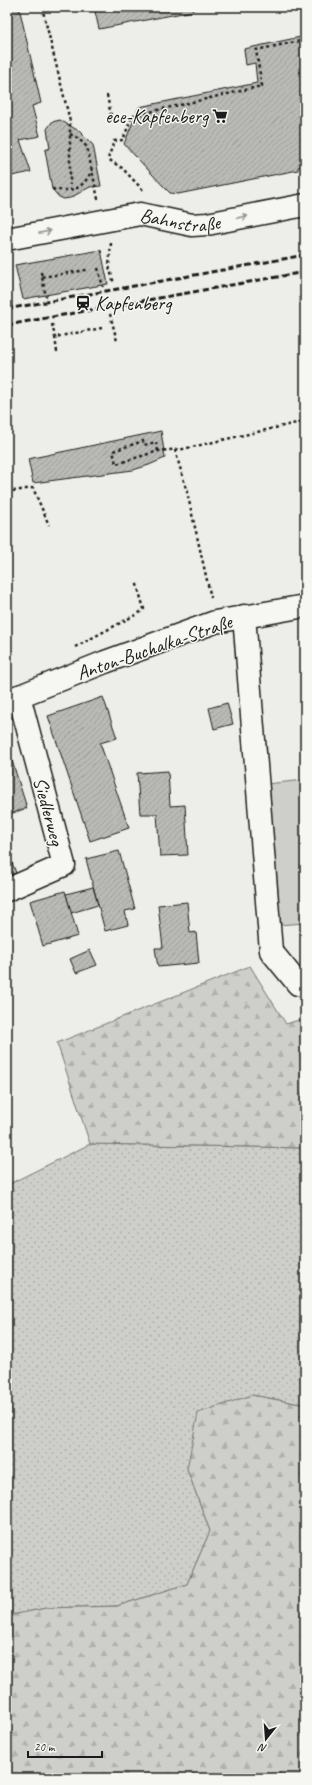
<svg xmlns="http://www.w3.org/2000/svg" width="312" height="1785" viewBox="0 0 312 1785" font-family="Caveat,sans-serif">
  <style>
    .grass { fill: url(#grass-dots); stroke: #757574 }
    .forest { fill: url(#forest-firs); stroke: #757574 }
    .garden { fill: #cececb; stroke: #757574 }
    .building { fill: url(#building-hatch); stroke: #1c1c1c }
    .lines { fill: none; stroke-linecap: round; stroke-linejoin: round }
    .minor-casing { stroke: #1c1c1c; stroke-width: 25 }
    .path { stroke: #1c1c1c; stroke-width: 2.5; stroke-dasharray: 3 3; stroke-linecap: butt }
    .minor { stroke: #f6f6f2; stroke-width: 22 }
    .rail { stroke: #1c1c1c; stroke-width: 3; stroke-dasharray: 6 3; stroke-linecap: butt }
    .oneway { stroke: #949492 }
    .labels { text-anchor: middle; stroke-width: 3; stroke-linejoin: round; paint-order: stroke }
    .poi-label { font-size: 20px; fill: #1c1c1c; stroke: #f6f6f2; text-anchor: end }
    .street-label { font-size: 20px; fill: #1c1c1c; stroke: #f6f6f2 }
  </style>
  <defs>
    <pattern id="grass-dots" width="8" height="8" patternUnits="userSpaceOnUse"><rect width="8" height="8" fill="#cececb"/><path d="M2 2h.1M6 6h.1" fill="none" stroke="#b0b0ae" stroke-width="1.8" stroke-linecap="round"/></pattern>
    <pattern id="forest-firs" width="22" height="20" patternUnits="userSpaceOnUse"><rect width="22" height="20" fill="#cececb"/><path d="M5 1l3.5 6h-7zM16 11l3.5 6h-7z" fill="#b0b0ae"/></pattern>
    <pattern id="building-hatch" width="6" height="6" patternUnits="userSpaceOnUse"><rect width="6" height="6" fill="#b9b9b6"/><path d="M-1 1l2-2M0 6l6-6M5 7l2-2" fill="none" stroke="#9e9e9c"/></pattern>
  </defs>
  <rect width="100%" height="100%" fill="#edede9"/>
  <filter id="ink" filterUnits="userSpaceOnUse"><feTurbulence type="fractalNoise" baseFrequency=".025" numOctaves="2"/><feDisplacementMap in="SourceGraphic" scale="8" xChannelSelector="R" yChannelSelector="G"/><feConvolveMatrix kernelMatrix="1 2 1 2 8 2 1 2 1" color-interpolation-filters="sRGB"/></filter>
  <g filter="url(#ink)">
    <polygon class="grass" points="90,1144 305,1148 305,1405 252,1395 187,1469 210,1531 187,1584 117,1606 46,1608 7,1616 7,1185"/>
    <g class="forest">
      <polygon points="250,966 286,1024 305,1018 305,1148 90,1144 57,1043"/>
      <polygon points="252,1395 305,1405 305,1778 7,1778 7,1616 46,1608 117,1606 187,1584 210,1531 187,1469 198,1413"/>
    </g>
    <polygon class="garden" points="305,780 305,923 278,925 266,784"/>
    <g class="building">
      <polygon points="7,7 19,7 41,103 32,106 40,136 20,140 31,172 7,177"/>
      <polygon points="94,7 192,7 193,11 99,29"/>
      <polygon points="305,36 305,166 298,167 298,170 178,194 170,193 166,189 124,144 139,107 257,83 255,63 246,65 244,49"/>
      <polygon points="60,120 79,131 93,145 101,186 90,187 70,198 64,199 59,197 52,189 45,150 50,148 47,129 52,122"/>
      <polygon points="101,250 108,284 23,299 15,265"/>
      <polygon points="161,431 165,458 149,465 133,470 33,483 28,459"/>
      <polygon points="103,697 117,738 100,743 129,828 90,841 48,716"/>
      <polygon points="227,703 233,724 214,729 209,708"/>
      <polygon points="7,751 9,751 27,808 7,815"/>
      <polygon points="168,771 170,806 185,805 188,855 160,856 157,814 140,814 137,773"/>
      <polygon points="119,851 135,909 125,911 128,925 105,931 86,859"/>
      <polygon points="8,852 16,873 7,876 7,853"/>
      <polygon points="93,887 98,905 71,913 66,894"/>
      <polygon points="65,891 78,936 43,946 30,901"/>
      <polygon points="187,902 190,933 196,932 199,963 158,967 155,948 163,948 158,905"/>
      <polygon points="90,950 97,965 76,973 70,959"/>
    </g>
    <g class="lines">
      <g class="minor-casing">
        <g id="minor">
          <path id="s1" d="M7 239 140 214 192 225 207 224 305 205"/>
          <polyline points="244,616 271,951 298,984"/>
          <polyline points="7,701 105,662 215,622 305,606"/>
          <polyline points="7,890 64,865 19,696"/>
        </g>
      </g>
      <g class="path">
        <polyline points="42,7 70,121 70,185"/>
        <polyline points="107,95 112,121"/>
        <polyline points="70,134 78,138 87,147 98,199"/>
        <path d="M52 189C74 192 82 190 92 170"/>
        <polyline points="143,190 122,168 108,159 114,141 123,140 132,116 262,86 256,50 305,40"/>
        <polyline points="111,243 109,266 114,284"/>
        <polyline points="98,268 103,287"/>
        <polyline points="41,272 46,297"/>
        <polyline points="42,277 87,270"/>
        <polyline points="110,314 117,341"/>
        <polyline points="52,324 55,337"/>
        <polyline points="57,352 55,337 102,328"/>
        <polyline points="175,450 187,492 211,598"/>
        <polyline points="158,451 156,442 144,445 143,441 113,451 116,464 158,451 183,449 305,421"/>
        <polyline points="7,492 33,488 49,525"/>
        <polyline points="75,647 139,613 144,609 136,581"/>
      </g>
      <use href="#minor" class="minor"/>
      <g class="rail">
        <polyline points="7,309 305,255"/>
        <polyline points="7,325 305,272"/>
      </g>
    </g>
    <defs><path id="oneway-shaft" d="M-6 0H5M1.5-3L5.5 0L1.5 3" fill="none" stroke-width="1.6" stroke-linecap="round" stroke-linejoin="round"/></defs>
    <g class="oneway">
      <use href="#oneway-shaft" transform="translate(242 217) rotate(-11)"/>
      <use href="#oneway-shaft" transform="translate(45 232) rotate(-11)"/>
    </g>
  </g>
  <defs>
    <g id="supermarket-bare" transform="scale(1.2)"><path d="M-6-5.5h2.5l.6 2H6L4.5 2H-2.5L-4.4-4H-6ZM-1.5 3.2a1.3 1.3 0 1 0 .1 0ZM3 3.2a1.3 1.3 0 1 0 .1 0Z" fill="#1c1c1c" stroke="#f6f6f2" stroke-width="2.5" paint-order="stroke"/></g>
    <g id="station-bare" transform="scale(1.2)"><path d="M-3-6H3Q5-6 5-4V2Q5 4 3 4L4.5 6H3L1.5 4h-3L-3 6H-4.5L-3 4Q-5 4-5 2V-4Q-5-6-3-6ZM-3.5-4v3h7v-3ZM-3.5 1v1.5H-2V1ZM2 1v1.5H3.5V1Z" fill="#1c1c1c" stroke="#f6f6f2" stroke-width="2.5" paint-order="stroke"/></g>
  </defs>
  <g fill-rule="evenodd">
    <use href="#supermarket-bare" x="220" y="116"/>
    <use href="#station-bare" x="83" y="303"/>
  </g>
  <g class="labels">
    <g class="poi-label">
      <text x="208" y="123">ece-Kapfenberg</text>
      <text x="95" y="310" text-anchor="start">Kapfenberg</text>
    </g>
    <g class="street-label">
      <text dy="7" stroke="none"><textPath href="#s1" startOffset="176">Bahnstraße</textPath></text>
      <text transform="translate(154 647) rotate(-19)" y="7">Anton-Buchalka-Straße</text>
      <text transform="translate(49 811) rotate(75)" y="7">Siedlerweg</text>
    </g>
  </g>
  <rect width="312" height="1785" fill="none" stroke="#f6f6f2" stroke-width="24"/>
  <rect x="12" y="12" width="288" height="1761" fill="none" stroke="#1c1c1c" stroke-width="1.5" filter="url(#ink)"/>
  <g transform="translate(266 1739) rotate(197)" stroke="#f6f6f2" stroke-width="3" paint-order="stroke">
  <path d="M0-3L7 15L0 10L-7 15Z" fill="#1c1c1c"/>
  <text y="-6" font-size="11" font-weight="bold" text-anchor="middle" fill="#1c1c1c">N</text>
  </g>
  <path d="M28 1751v6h74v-6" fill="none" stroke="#1c1c1c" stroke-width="2"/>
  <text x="34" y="1751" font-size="12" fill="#1c1c1c" stroke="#f6f6f2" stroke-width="3" paint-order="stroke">20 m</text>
</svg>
